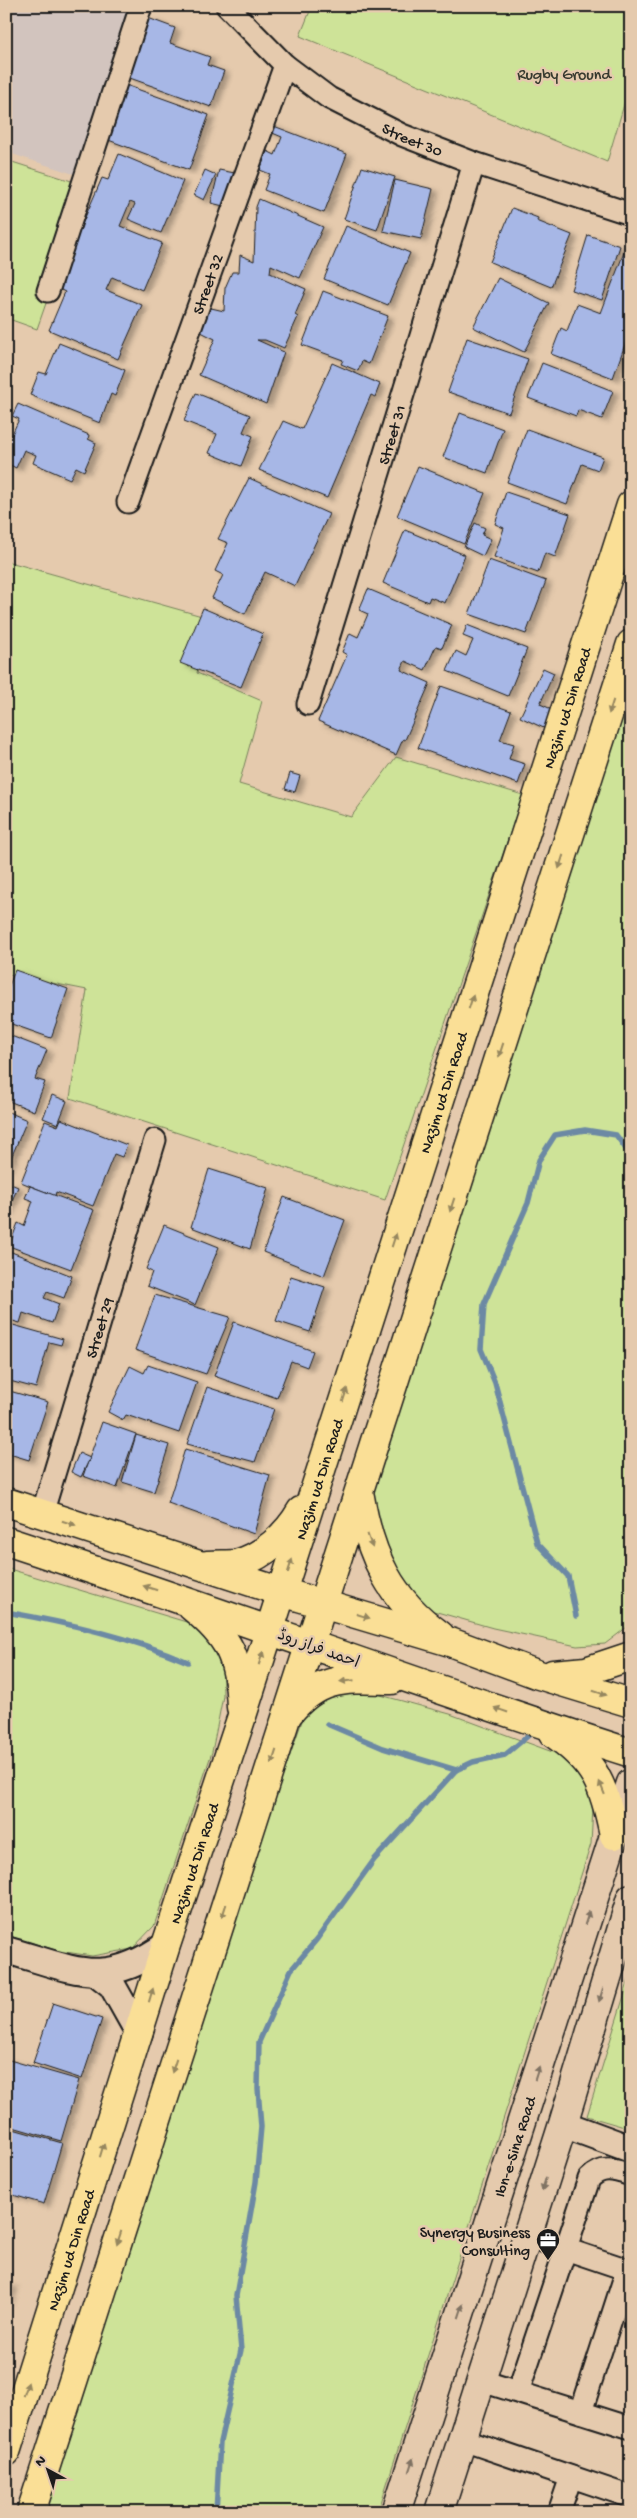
<svg xmlns="http://www.w3.org/2000/svg" width="637" height="2518" viewBox="0 0 637 2518" font-family="'Gochi Hand','Playpen Sans Arabic',sans-serif">
  <style>
    .built { fill: #d2c4be }
    .green { fill: #cee398; stroke: #75805a }
    .lines { fill: none; stroke-linecap: round; stroke-linejoin: round }
    .stream { stroke: #6c89a4; stroke-width: 5.5 }
    .building { fill: #a7b7e6; stroke: #1c1c1c; filter: url(#shadow) }
    .minor-casing { stroke: #1c1c1c; stroke-width: 25 }
    .tertiary-casing { stroke: #1c1c1c; stroke-width: 30 }
    .secondary-casing { stroke: #1c1c1c; stroke-width: 31 }
    .primary-casing { stroke: #1c1c1c; stroke-width: 31 }
    .minor { stroke: #e5caad; stroke-width: 21 }
    .tertiary { stroke: #e5caad; stroke-width: 26 }
    .secondary { stroke: #e5caad; stroke-width: 28 }
    .primary { stroke: #fadf96; stroke-width: 28 }
    .oneway { fill: #96875f }
    .oneway2 { fill: #807364 }
    .labels { text-anchor: middle; stroke-width: 5; stroke-linejoin: round; paint-order: stroke }
    .park-label { font-size: 16px; fill: #373a2f; stroke: #e5caad }
    .street-label { font-size: 16px; fill: #1c1c1c; stroke: #e5caad }
    .poi-label { font-size: 16px; fill: #1c1c1c; stroke: #e5caad; text-anchor: end }
  </style>
  <defs>
    <filter id="shadow"><feDropShadow dx="5.5" dy="3" stdDeviation="2.5" flood-color="#0004"/></filter>
  </defs>
  <rect width="100%" height="100%" fill="#e5caad"/>
  <filter id="ink" filterUnits="userSpaceOnUse"><feTurbulence type="fractalNoise" baseFrequency=".02" numOctaves="2"/><feDisplacementMap in="SourceGraphic" scale="10" xChannelSelector="R" yChannelSelector="G"/><feConvolveMatrix kernelMatrix="1 2 1 2 8 2 1 2 1" color-interpolation-filters="sRGB"/></filter>
  <g filter="url(#ink)">
    <polygon class="built" points="6,6 138,6 89,179 6,152"/>
    <g class="green">
      <polygon points="312,6 631,6 631,81 607,162 300,36"/>
      <polygon points="6,160 87,186 37,329 6,318"/>
      <polygon points="6,561 209,618 197,673 262,701 239,784 351,817 396,757 523,795 385,1200 70,1098 87,990 6,974"/>
      <polygon points="631,676 631,1624 605,1644 577,1646 493,1628 423,1608 381,1556 368,1502"/>
      <polygon points="6,1568 193,1624 222,1649 223,1696 212,1752 154,1926 132,1949 92,1956 59,1951 6,1935"/>
      <polygon points="373,1693 450,1714 566,1757 594,1789 591,1844 378,2512 44,2512 221,1952 309,1701 324,1696"/>
      <polygon points="631,1973 631,2129 587,2116"/>
    </g>
    <g class="lines">
      <g class="stream">
        <path d="M6 1612C68 1623 130 1637 188 1662"/>
        <polyline points="576,1616 568,1576 537,1543 495,1383 481,1349 484,1304 528,1203 539,1160 555,1135 585,1130 616,1135 631,1156"/>
        <polyline points="327,1724 383,1748 456,1770"/>
        <polyline points="216,2512 220,2442 241,2350 236,2296 256,2182 261,2127 258,2089 259,2042 291,1970 317,1939 374,1860 456,1770 473,1762 505,1755 529,1735"/>
      </g>
    </g>
    <g class="building">
      <polygon points="148,18 175,28 170,43 210,57 207,65 224,71 211,107 127,77"/>
      <polygon points="123,84 209,115 189,170 103,138"/>
      <polygon points="266,123 347,154 324,213 264,190 270,174 260,170 267,151 275,155 282,137 263,129"/>
      <polygon points="119,154 183,181 161,233 128,219 135,204 130,202 120,226 162,243 142,290 112,277 106,290 142,305 118,359 49,330 65,292 55,287 102,178 108,180"/>
      <polygon points="362,167 395,177 377,230 344,219"/>
      <polygon points="205,170 216,175 204,200 194,195"/>
      <polygon points="219,170 240,174 232,208 211,203"/>
      <polygon points="395,180 433,189 421,239 383,231"/>
      <polygon points="259,199 323,227 300,278 271,265 270,273 306,289 295,315 298,317 284,348 265,340 257,340 284,352 266,404 199,375 215,339 201,332 201,322 207,307 224,311 225,288 232,272 239,272 240,255 254,261 256,207"/>
      <polygon points="512,208 538,218 537,221 572,235 551,287 490,262"/>
      <polygon points="346,226 410,253 388,305 324,279"/>
      <polygon points="588,235 620,246 602,300 571,290"/>
      <polygon points="626,247 631,249 631,337 628,336 613,378 551,354 561,328 567,331 577,304 601,313"/>
      <polygon points="498,278 549,303 524,352 473,327"/>
      <polygon points="323,291 388,316 369,364 362,361 358,371 341,364 343,360 302,345"/>
      <polygon points="467,338 528,359 509,413 448,392"/>
      <polygon points="59,343 125,370 115,396 111,394 100,423 30,395 39,372 46,374"/>
      <polygon points="332,363 380,384 375,397 371,395 327,498 259,470 283,421 302,429"/>
      <polygon points="542,363 613,391 602,419 578,410 576,416 528,398"/>
      <polygon points="196,393 250,415 243,432 253,436 241,466 209,453 217,434 184,421"/>
      <polygon points="18,404 89,435 88,439 96,443 84,471 76,467 70,479 33,463 36,455 24,450 16,468 6,463 6,447 19,419 12,416"/>
      <polygon points="460,413 503,429 487,473 443,457"/>
      <polygon points="527,429 603,457 598,470 582,464 567,504 507,482"/>
      <polygon points="418,466 485,493 464,544 397,516"/>
      <polygon points="249,478 329,514 295,586 265,572 245,614 212,598 223,575 215,571 228,543 218,539"/>
      <polygon points="506,492 570,514 555,557 545,553 538,573 494,557 504,528 495,524"/>
      <polygon points="475,523 485,528 482,535 491,539 483,556 464,547"/>
      <polygon points="405,530 465,555 445,603 430,597 428,602 383,583"/>
      <polygon points="489,560 546,581 526,634 469,614"/>
      <polygon points="368,589 452,625 442,648 436,646 425,670 405,661 401,670 430,683 405,740 403,739 396,755 318,721 347,655 342,652 350,633 358,637 368,614 359,610"/>
      <polygon points="203,608 263,634 241,687 180,663"/>
      <polygon points="467,625 527,649 508,696 447,671 456,651 466,656 473,640 463,636"/>
      <polygon points="543,668 554,673 540,704 556,711 548,730 520,717"/>
      <polygon points="441,686 511,711 500,740 514,744 509,759 525,764 518,784 418,748"/>
      <polygon points="290,773 300,776 295,792 285,789"/>
      <polygon points="15,970 68,989 51,1038 6,1022 6,994"/>
      <polygon points="6,1034 47,1050 35,1079 45,1082 34,1111 6,1100"/>
      <polygon points="52,1095 67,1101 58,1124 43,1118"/>
      <polygon points="6,1111 27,1120 6,1170"/>
      <polygon points="61,1119 127,1145 122,1157 114,1154 93,1206 56,1192 55,1196 21,1182 45,1121 58,1126"/>
      <polygon points="209,1169 268,1188 250,1249 191,1227"/>
      <polygon points="6,1182 18,1187 6,1214"/>
      <polygon points="30,1186 94,1210 71,1269 9,1246 18,1223 24,1226 33,1201 25,1198"/>
      <polygon points="284,1197 345,1220 324,1276 263,1252"/>
      <polygon points="164,1225 219,1247 195,1305 147,1286 152,1272 146,1269"/>
      <polygon points="9,1251 72,1276 64,1298 47,1292 44,1298 59,1304 52,1323 23,1313 20,1323 6,1319 6,1259"/>
      <polygon points="291,1276 325,1287 310,1332 276,1321"/>
      <polygon points="155,1295 230,1317 206,1374 135,1350"/>
      <polygon points="234,1322 313,1351 307,1367 291,1361 277,1398 214,1376"/>
      <polygon points="6,1323 63,1339 61,1345 49,1342 36,1388 6,1380"/>
      <polygon points="148,1365 197,1382 179,1433 126,1415 123,1420 108,1412 130,1366 144,1373"/>
      <polygon points="207,1387 274,1409 255,1462 187,1444"/>
      <polygon points="6,1390 48,1402 29,1460 6,1453"/>
      <polygon points="102,1422 136,1434 117,1488 83,1476"/>
      <polygon points="136,1435 169,1445 154,1492 122,1482"/>
      <polygon points="185,1449 270,1475 254,1534 168,1503"/>
      <polygon points="79,1453 90,1458 81,1477 71,1472"/>
      <polygon points="53,2003 102,2019 82,2079 33,2063"/>
      <polygon points="6,2059 79,2080 61,2141 6,2125"/>
      <polygon points="6,2127 62,2143 44,2204 6,2193"/>
      <polygon points="6,2284 12,2285 6,2303"/>
    </g>
    <g class="lines">
      <g class="minor-casing">
        <g id="minor">
          <path id="s1" d="M227 6 285 65 329 98 402 135 474 163 631 214"/>
          <polyline points="48,291 141,6"/>
          <path id="s2" d="M128 502 285 65"/>
          <path id="s3" d="M308 704 474 163"/>
          <path id="s4" d="M42 1514 155 1140"/>
          <polyline points="527,2236 631,2271"/>
          <polyline points="482,2381 631,2428"/>
          <path d="M518 2392 589 2179C602 2165 615 2170 631 2175"/>
          <polyline points="581,2412 627,2270"/>
          <polyline points="463,2440 631,2497"/>
          <polyline points="559,2512 571,2477"/>
        </g>
      </g>
      <g class="tertiary-casing">
        <g id="tertiary">
          <path d="M6 1950C74 1969 103 1990 166 1945"/>
          <polyline points="98,1974 112,1985 139,2033"/>
          <polyline points="563,2124 631,2149"/>
        </g>
      </g>
      <g class="secondary-casing">
        <g id="secondary">
          <path id="s5" d="M396 2512 631 1783"/>
          <polyline points="439,2512 563,2124 631,1898"/>
        </g>
      </g>
      <g class="primary-casing">
        <g id="primary">
          <path d="M360 1497C370 1556 390 1599 440 1635"/>
          <polyline points="6,1502 282,1592 450,1642 539,1675 631,1703"/>
          <path d="M6 1541C215 1609 421 1686 631 1753"/>
          <path d="M208 1565C217 1564 227 1565 236 1564 263 1557 288 1534 301 1511"/>
          <path d="M192 1607C230 1638 239 1658 241 1707"/>
          <polyline points="553,1674 586,1671 631,1656"/>
          <path d="M289 1713C320 1675 347 1679 392 1680"/>
          <path d="M553 1733C596 1763 604 1785 614 1835"/>
          <path id="s6" d="M6 2452 166 1945 241 1719 631 505"/>
          <polyline points="31,2512 631,644"/>
        </g>
      </g>
      <use href="#minor" class="minor"/>
      <use href="#tertiary" class="tertiary"/>
      <use href="#secondary" class="secondary"/>
      <use href="#primary" class="primary"/>
    </g>
    <defs><path id="oneway-solid" d="M-6-.8H1V-3.2L6.5 0L1 3.2V.8H-6Z" transform="scale(1.25)"/></defs>
    <g class="oneway">
      <use href="#oneway-solid" transform="translate(611 707) rotate(108)"/>
      <use href="#oneway-solid" transform="translate(561 862) rotate(108)"/>
      <use href="#oneway-solid" transform="translate(471 1002) rotate(-72)"/>
      <use href="#oneway-solid" transform="translate(501 1050) rotate(108)"/>
      <use href="#oneway-solid" transform="translate(452 1205) rotate(108)"/>
      <use href="#oneway-solid" transform="translate(394 1240) rotate(-72)"/>
      <use href="#oneway-solid" transform="translate(345 1395) rotate(-72)"/>
      <use href="#oneway-solid" transform="translate(69 1523) rotate(18)"/>
      <use href="#oneway-solid" transform="translate(370 1541) rotate(70)"/>
      <use href="#oneway-solid" transform="translate(290 1566) rotate(-72)"/>
      <use href="#oneway-solid" transform="translate(150 1588) rotate(-162)"/>
      <use href="#oneway-solid" transform="translate(363 1616) rotate(17)"/>
      <use href="#oneway-solid" transform="translate(261 1658) rotate(-72)"/>
      <use href="#oneway-solid" transform="translate(347 1681) rotate(174)"/>
      <use href="#oneway-solid" transform="translate(600 1693) rotate(17)"/>
      <use href="#oneway-solid" transform="translate(501 1710) rotate(-161)"/>
      <use href="#oneway-solid" transform="translate(274 1757) rotate(108)"/>
      <use href="#oneway-solid" transform="translate(602 1788) rotate(-112)"/>
      <use href="#oneway-solid" transform="translate(224 1911) rotate(108)"/>
      <use href="#oneway-solid" transform="translate(151 1995) rotate(-73)"/>
      <use href="#oneway-solid" transform="translate(174 2066) rotate(108)"/>
      <use href="#oneway-solid" transform="translate(102 2150) rotate(-73)"/>
      <use href="#oneway-solid" transform="translate(119 2238) rotate(108)"/>
      <use href="#oneway-solid" transform="translate(26 2389) rotate(-72)"/>
    </g>
    <g class="oneway2">
      <use href="#oneway-solid" transform="translate(587 1918) rotate(-72)"/>
      <use href="#oneway-solid" transform="translate(601 1995) rotate(107)"/>
      <use href="#oneway-solid" transform="translate(537 2073) rotate(-72)"/>
      <use href="#oneway-solid" transform="translate(544 2184) rotate(107)"/>
      <use href="#oneway-solid" transform="translate(461 2311) rotate(-72)"/>
      <use href="#oneway-solid" transform="translate(411 2465) rotate(-72)"/>
    </g>
  </g>
  <defs>
    <g id="office-pin" transform="scale(1.25)"><path d="M0 17L-7.5 6A9.5 9.5 0 1 1 7.5 6Z" fill="#1c1c1c" stroke="#e5caad"/><path d="M-6-3h4V-5.5h4V-3h4V5H-6ZM-1-4.5V-3h2v-1.5ZM-6 0V1H6V0Z" fill="#fff"/></g>
  </defs>
  <g fill-rule="evenodd">
    <use href="#office-pin" x="548" y="2240"/>
  </g>
  <g class="labels">
    <g class="park-label">
      <text x="564" y="79">Rugby Ground</text>
    </g>
    <g class="street-label">
      <text dy="6" stroke="none"><textPath href="#s1" startOffset="231">Street 30</textPath></text>
      <text dy="6" stroke="none"><textPath href="#s2" startOffset="232">Street 32</textPath></text>
      <text dy="6" stroke="none"><textPath href="#s3" startOffset="282">Street 31</textPath></text>
      <text dy="6" stroke="none"><textPath href="#s6" startOffset="1832">Nazim ud Din Road</textPath></text>
      <text dy="6" stroke="none"><textPath href="#s6" startOffset="1428">Nazim ud Din Road</textPath></text>
      <text dy="6" stroke="none"><textPath href="#s4" startOffset="195">Street 29</textPath></text>
      <text dy="6" stroke="none"><textPath href="#s6" startOffset="1022">Nazim ud Din Road</textPath></text>
      <text transform="translate(319 1647) rotate(20)" y="6">احمد فراز روڈ</text>
      <text dy="6" stroke="none"><textPath href="#s6" startOffset="618">Nazim ud Din Road</textPath></text>
      <text dy="6" stroke="none"><textPath href="#s5" startOffset="384">Ibn-e-Sina Road</textPath></text>
      <text dy="6" stroke="none"><textPath href="#s6" startOffset="212">Nazim ud Din Road</textPath></text>
    </g>
    <g class="poi-label">
      <text x="530" y="2237">Synergy Business<tspan x="530" dy="18">Consulting</tspan></text>
    </g>
  </g>
  <rect width="637" height="2518" fill="none" stroke="#e5caad" stroke-width="25"/>
  <rect x="12" y="12" width="612" height="2493" fill="none" stroke="#1c1c1c" stroke-width="2" filter="url(#ink)"/>
  <g transform="translate(48 2470) rotate(320)" stroke="#e5caad" stroke-width="4" paint-order="stroke">
  <path d="M0-4L9 19L0 12L-9 19Z" fill="#1c1c1c"/>
  <text y="-8" font-size="14" font-weight="bold" text-anchor="middle" fill="#1c1c1c">N</text>
  </g>
</svg>
